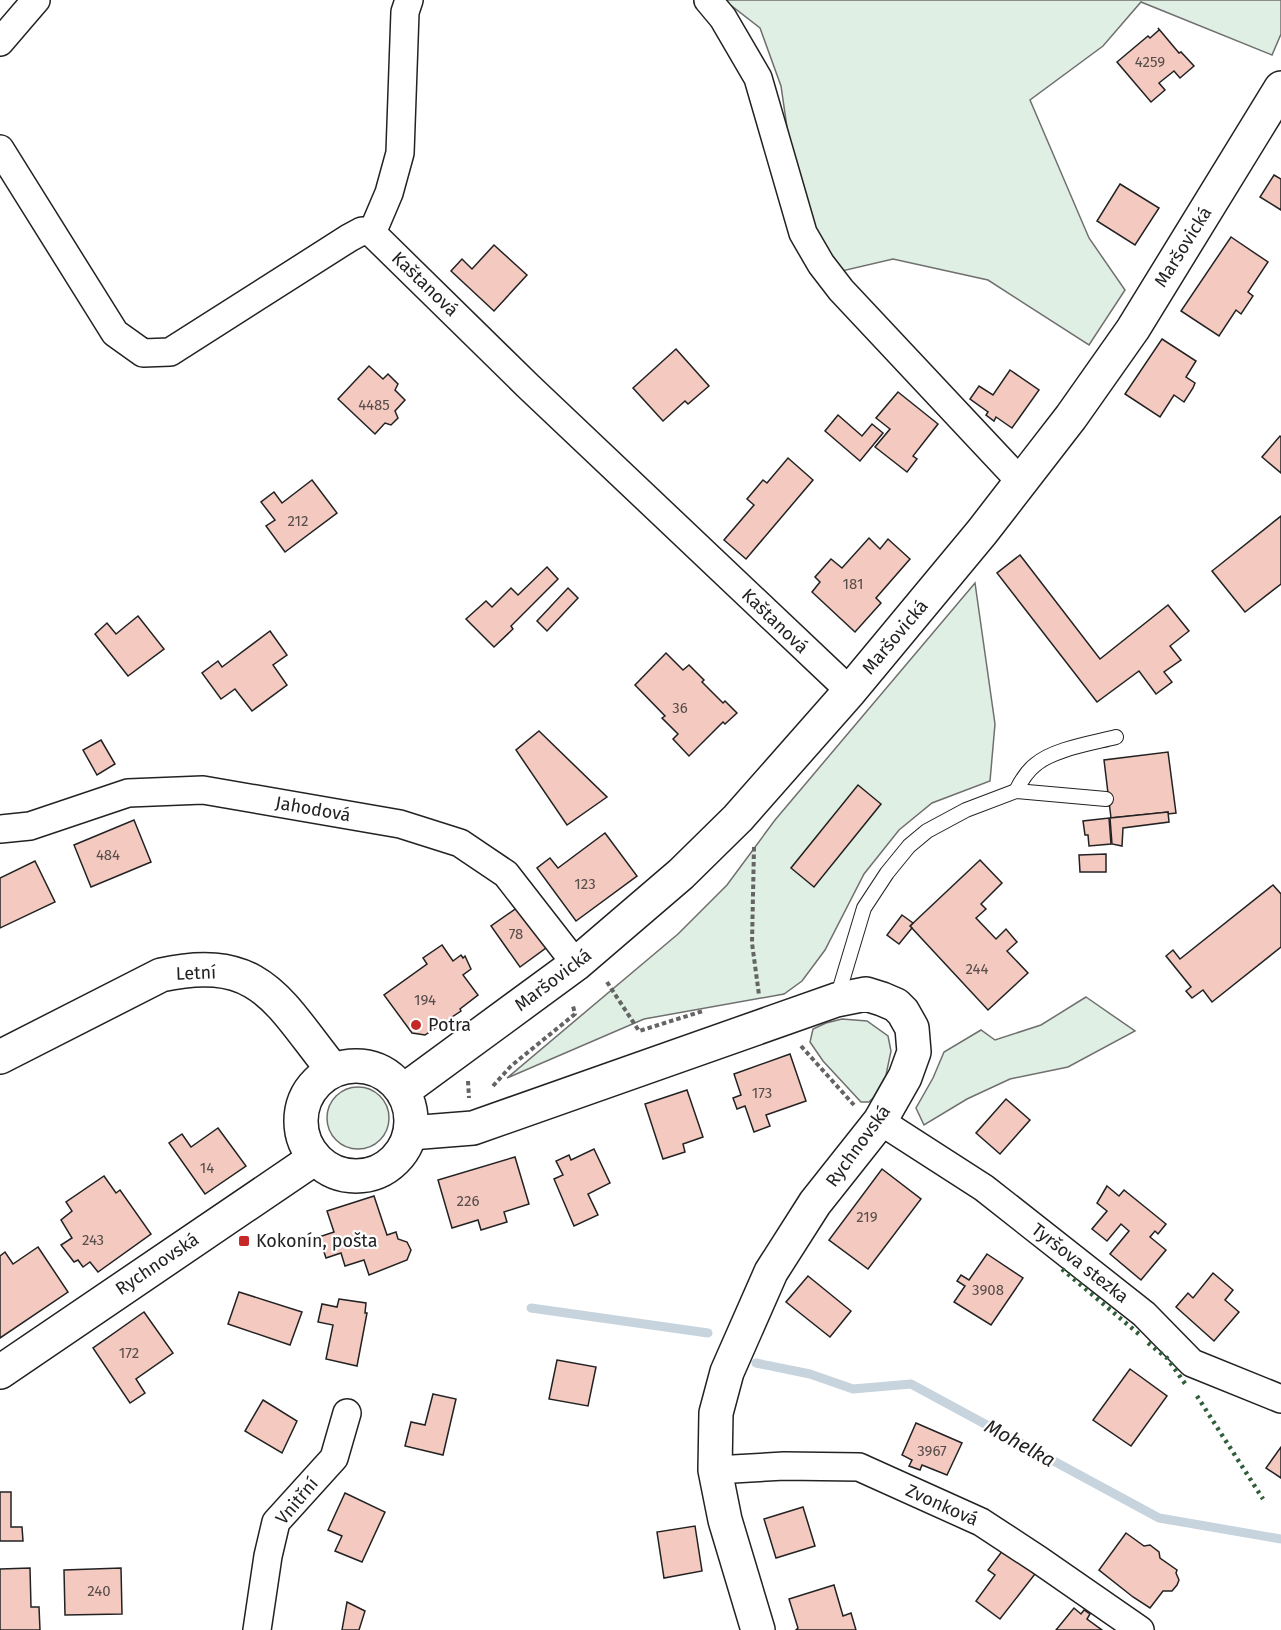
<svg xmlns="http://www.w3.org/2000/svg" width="1281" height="1630" viewBox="0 0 1281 1630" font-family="'Fira Sans',sans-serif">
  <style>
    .green { fill: #e0efe3; stroke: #6f6f6f; stroke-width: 1.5 }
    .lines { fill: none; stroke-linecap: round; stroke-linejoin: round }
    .stream { stroke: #c7d3dd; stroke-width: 9 }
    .building { fill: #f3c9c0; stroke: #222; stroke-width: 1.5 }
    .service-casing { stroke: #222; stroke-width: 16 }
    .minor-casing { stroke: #222; stroke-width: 30 }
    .tertiary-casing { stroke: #222; stroke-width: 36 }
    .secondary-casing { stroke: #222; stroke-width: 36 }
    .path { stroke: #646464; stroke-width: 4; stroke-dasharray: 4.5 3; stroke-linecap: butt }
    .service { stroke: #fff; stroke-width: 14 }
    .minor { stroke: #fff; stroke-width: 27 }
    .tertiary { stroke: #fff; stroke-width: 33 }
    .secondary { stroke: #fff; stroke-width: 33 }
    .hedge { stroke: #2f5e38; stroke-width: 4.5; stroke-dasharray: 3 4.5; stroke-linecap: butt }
    .poi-dot { fill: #c62828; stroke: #fff; stroke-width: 2 }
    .labels { text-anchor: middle; stroke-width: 4.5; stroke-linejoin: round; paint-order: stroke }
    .number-label { font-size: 15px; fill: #564c4a }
    .street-label { font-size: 18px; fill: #222; stroke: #fff }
    .poi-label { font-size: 18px; fill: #222; stroke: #fff; text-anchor: start }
    .water-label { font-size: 20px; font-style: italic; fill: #222; stroke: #fff }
  </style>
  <rect width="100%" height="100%" fill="#fff"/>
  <g class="green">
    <polygon points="724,0 1281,0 1281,34 1272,55 1141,2 1103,46 1030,100 1089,238 1125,290 1089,345 988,280 893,259 842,271 820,242 789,141 781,86 760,28"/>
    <polygon points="975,583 995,724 990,781 932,803 899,830 864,874 825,950 802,981 784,994 644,1019 507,1078 678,934 727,885 775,820"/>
    <polygon points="1086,997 1135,1031 1068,1067 1010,1079 967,1099 924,1125 916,1108 933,1078 944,1052 981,1030 995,1040 1041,1025"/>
    <polygon points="842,1019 867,1021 888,1036 891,1051 886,1075 873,1098 869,1102 861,1102 823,1061 810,1042 813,1029 826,1023"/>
    <circle cx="358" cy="1118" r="31"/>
  </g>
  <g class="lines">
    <g class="stream">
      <polyline points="531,1308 708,1333"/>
      <polyline points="756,1363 810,1374 853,1389 911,1384 1159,1518 1281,1539"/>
    </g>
  </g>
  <g class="building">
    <polygon points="1158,28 1179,53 1181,52 1194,66 1180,78 1174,71 1159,83 1165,90 1151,102 1117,62 1148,36 1150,38 1159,30"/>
    <polygon points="1274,175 1281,179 1281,210 1260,197"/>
    <polygon points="1120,184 1159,208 1135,245 1097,221"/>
    <polygon points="1231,237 1268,262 1248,292 1253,296 1241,314 1236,310 1219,336 1181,311"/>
    <polygon points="494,245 527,275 494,311 451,271 462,259 472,269"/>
    <polygon points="1162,339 1196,361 1186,377 1195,383 1193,388 1184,402 1174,395 1160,417 1125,394"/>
    <polygon points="676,349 709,386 688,404 685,401 663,421 633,388"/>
    <polygon points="369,366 383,379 388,374 398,384 395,390 405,400 395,411 398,418 391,425 385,423 375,434 338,399"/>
    <polygon points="1010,370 1039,390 1012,428 996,417 994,421 986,415 988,412 970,399 979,386 993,395"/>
    <polygon points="898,392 938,424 913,456 917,459 907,472 875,447 890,429 876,418"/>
    <polygon points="838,415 862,436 872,424 883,433 860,461 825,431"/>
    <polygon points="1280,436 1281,437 1281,473 1262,457"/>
    <polygon points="788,458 813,480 746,559 724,540 754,505 747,499 763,480 767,483"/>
    <polygon points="312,480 337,513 285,552 266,526 275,520 261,502 274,492 282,503"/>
    <polygon points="1281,516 1281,584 1245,612 1212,571"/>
    <polygon points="869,538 880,549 888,539 910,559 876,598 881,603 855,632 812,592 820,582 815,577 831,559 842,568"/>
    <polygon points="1020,555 1100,659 1168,605 1189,631 1170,646 1181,660 1164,672 1172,682 1156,694 1139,671 1097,702 997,573"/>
    <polygon points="547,567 558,579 511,626 513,629 494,647 466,619 486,601 492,607 511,588 518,595"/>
    <polygon points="568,588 578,598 547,631 537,621"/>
    <polygon points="138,616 164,649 128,676 95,634 107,623 116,634"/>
    <polygon points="270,631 287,655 273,665 287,685 252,711 235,689 221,699 202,673 218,661 222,667"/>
    <polygon points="666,653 683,670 689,665 704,680 702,682 723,703 725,701 737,713 725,724 723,722 689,756 673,739 678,734 662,718 665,716 635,685"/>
    <polygon points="539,731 607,797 567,825 516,750"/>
    <polygon points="101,740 115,764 97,775 83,750"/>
    <polygon points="1168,752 1176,813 1168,814 1168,812 1111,818 1104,760"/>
    <polygon points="858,785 881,804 814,887 791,868"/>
    <polygon points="1168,812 1169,822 1123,828 1122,846 1112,844 1110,818"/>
    <polygon points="1109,818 1111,844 1089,846 1088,835 1085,835 1083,821"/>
    <polygon points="134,820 151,862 91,887 74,845"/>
    <polygon points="605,833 637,876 576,921 537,868 550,858 558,868"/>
    <polygon points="1106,854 1106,872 1080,872 1079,855"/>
    <polygon points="980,860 1002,883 981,904 986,909 976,918 996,939 1006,929 1017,942 1007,951 1028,973 988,1010 910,926"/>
    <polygon points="35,861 55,902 0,928 0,878"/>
    <polygon points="1273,885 1281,894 1281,947 1212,1002 1203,990 1192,998 1186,991 1191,987 1166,956 1173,950 1180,959"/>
    <polygon points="521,905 550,945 520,967 491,926"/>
    <polygon points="902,915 913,923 910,926 912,928 899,944 887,935"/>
    <polygon points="442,945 453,961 461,955 463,958 465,956 471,969 463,975 478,995 460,1009 461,1011 425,1035 412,1033 384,995 427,964 423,958"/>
    <polygon points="790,1054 806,1101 766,1115 770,1126 754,1132 745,1106 737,1109 733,1098 741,1095 734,1074"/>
    <polygon points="687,1090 703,1137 683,1144 685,1152 663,1159 645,1104"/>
    <polygon points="1006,1099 1030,1120 1000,1154 976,1133"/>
    <polygon points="218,1128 246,1166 205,1194 169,1143 182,1134 191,1147"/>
    <polygon points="594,1149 610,1183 588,1194 598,1215 574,1226 554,1179 563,1175 556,1161 569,1155 571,1160"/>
    <polygon points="515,1157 529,1204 504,1212 507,1222 481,1230 478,1220 452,1228 438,1180"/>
    <polygon points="882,1169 921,1199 868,1269 829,1240"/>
    <polygon points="104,1176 116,1193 120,1190 151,1234 98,1272 90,1262 83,1267 78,1260 74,1262 61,1245 72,1238 61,1220 72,1211 66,1202"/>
    <polygon points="1107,1186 1119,1196 1124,1190 1166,1224 1158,1234 1155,1231 1150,1237 1166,1250 1141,1280 1110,1254 1129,1231 1121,1224 1107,1241 1092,1229 1107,1211 1097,1203"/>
    <polygon points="374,1196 387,1235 396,1232 398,1239 407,1242 411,1250 407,1260 369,1275 364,1260 345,1266 341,1253 326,1258 319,1237 334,1232 327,1211"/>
    <polygon points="38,1247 68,1292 0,1338 0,1256 5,1252 13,1264"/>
    <polygon points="987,1254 1023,1278 991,1325 954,1302 965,1286 957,1281 961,1275 969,1280"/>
    <polygon points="1213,1273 1233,1290 1225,1300 1239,1312 1214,1341 1176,1307 1188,1293 1193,1298"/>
    <polygon points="808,1276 851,1311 830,1337 786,1302"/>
    <polygon points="239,1292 302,1312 290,1345 228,1324"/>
    <polygon points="339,1299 366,1303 365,1313 367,1313 357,1366 326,1359 333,1325 318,1322 322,1304 337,1307"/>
    <polygon points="144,1312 173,1353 136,1379 145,1393 130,1403 93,1348"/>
    <polygon points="557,1360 596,1367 588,1406 549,1399"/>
    <polygon points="1130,1369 1167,1396 1131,1446 1093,1420"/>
    <polygon points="433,1394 456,1399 443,1455 405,1446 411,1422 425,1425"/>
    <polygon points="263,1400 297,1421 282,1453 245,1431"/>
    <polygon points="916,1423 962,1443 947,1475 922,1465 920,1470 909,1466 912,1460 902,1455"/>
    <polygon points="1281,1447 1281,1478 1266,1468"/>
    <polygon points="0,1492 11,1492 11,1527 22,1527 23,1541 0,1541"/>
    <polygon points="345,1493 385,1512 362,1562 335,1551 342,1536 328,1530"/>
    <polygon points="803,1507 815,1546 776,1558 764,1519"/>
    <polygon points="695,1526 702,1571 664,1578 657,1532"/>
    <polygon points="1126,1533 1144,1546 1150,1545 1159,1552 1160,1558 1177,1570 1176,1573 1179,1580 1177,1585 1172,1591 1163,1591 1150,1608 1133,1597 1099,1570"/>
    <polygon points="1003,1550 1035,1574 1000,1619 976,1601 995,1575 988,1570"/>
    <polygon points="30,1568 31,1607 39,1607 40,1630 0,1630 0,1569"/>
    <polygon points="121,1568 122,1614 65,1615 64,1570"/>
    <polygon points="834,1585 843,1616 851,1613 856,1630 796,1630 798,1628 789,1599"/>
    <polygon points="347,1602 365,1611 359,1630 342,1630"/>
    <polygon points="1074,1608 1081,1614 1084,1610 1090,1614 1087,1619 1102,1630 1056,1630"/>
  </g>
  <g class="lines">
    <g class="service-casing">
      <g id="service">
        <path d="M1016 791C1021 781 1026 772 1035 765 1053 749 1093 743 1116 737"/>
        <polyline points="837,998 864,908 887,873 909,846 927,831 966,810 1016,791 1106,799"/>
      </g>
    </g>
    <g class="minor-casing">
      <g id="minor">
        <polyline points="708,0 723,18 758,78 803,233 821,264 841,290 1021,482"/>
        <polyline points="0,42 36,0"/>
        <polyline points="0,149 115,333 143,353 170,352 349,238 362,231 372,233 528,386 850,691"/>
        <polyline points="372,233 389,193 400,153 405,12 409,0"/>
        <polyline points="0,829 30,826 128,793 203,790 400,824 460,843 506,874 576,964"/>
        <polyline points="880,1121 984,1188 1144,1314 1192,1363 1281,1399"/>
        <polyline points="715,1470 784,1466 859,1467 981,1522 1039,1560 1140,1630"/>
        <polyline points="257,1630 268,1556 276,1522 334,1458 347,1413"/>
      </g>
    </g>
    <g class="tertiary-casing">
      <g id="tertiary">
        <path d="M0 1057 161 975C261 953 278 1002 333 1070"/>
        <polyline points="410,1133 473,1128 836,1000 866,994 882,999 896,1005 903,1012 912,1028 914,1052 905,1077 880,1121 815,1203 771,1272 727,1372 716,1413 715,1470 725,1520 758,1630"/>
      </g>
    </g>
    <g class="secondary-casing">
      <g id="secondary">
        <circle cx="356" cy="1121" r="55"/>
        <polyline points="403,1091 576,964 681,874 738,818 850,691 982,532 1071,417 1133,329 1281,88"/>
        <polyline points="0,1372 315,1158"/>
      </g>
    </g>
    <g class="path">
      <polyline points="754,847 752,943 759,995"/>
      <polyline points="607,982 639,1031 703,1011"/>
      <polyline points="801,1046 854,1105"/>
      <polyline points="468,1081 469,1098"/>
      <polyline points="493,1086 511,1066 575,1014 573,1006"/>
    </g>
    <use href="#service" class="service"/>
    <use href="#minor" class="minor"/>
    <use href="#tertiary" class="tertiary"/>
    <use href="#secondary" class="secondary"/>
    <g class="hedge">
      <polyline points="1062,1269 1140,1335"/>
      <polyline points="1148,1343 1167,1358 1186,1385"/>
      <polyline points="1197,1396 1263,1499"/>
    </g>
  </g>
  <g class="poi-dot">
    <circle cx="416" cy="1025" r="6"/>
    <rect x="238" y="1235" width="12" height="12" rx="3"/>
  </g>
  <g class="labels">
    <g class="number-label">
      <text x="1150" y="67">4259</text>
      <text x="374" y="410">4485</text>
      <text x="298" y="526">212</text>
      <text x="853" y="589">181</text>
      <text x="680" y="713">36</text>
      <text x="108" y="860">484</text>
      <text x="585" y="889">123</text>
      <text x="516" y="939">78</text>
      <text x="977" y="974">244</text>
      <text x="425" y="1005">194</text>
      <text x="762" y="1098">173</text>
      <text x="207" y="1173">14</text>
      <text x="468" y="1206">226</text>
      <text x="867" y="1222">219</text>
      <text x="93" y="1245">243</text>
      <text x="988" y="1295">3908</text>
      <text x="129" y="1358">172</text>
      <text x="932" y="1456">3967</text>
      <text x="99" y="1596">240</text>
    </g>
    <g class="street-label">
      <text transform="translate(1183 247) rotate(-58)" y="6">Maršovická</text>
      <text transform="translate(425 284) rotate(44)" y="6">Kaštanová</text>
      <text transform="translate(775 621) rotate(44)" y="6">Kaštanová</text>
      <text transform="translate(895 637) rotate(-50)" y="6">Maršovická</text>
      <text transform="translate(313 809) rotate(10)" y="6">Jahodová</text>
      <text transform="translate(196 973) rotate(-2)" y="6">Letní</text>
      <text transform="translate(553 980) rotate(-37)" y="6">Maršovická</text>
      <text transform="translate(858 1146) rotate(-54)" y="6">Rychnovská</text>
      <text transform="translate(1080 1263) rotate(38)" y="6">Tyršova stezka</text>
      <text transform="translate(157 1264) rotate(-34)" y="6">Rychnovská</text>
      <text transform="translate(297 1501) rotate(-50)" y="6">Vnitřní</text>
      <text transform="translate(942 1505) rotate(24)" y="6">Zvonková</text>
    </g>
    <g class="poi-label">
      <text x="428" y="1031">Potra</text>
      <text x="256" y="1247">Kokonín, pošta</text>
    </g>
    <g class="water-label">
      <text transform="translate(1020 1443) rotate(29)" y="7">Mohelka</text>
    </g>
  </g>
</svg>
